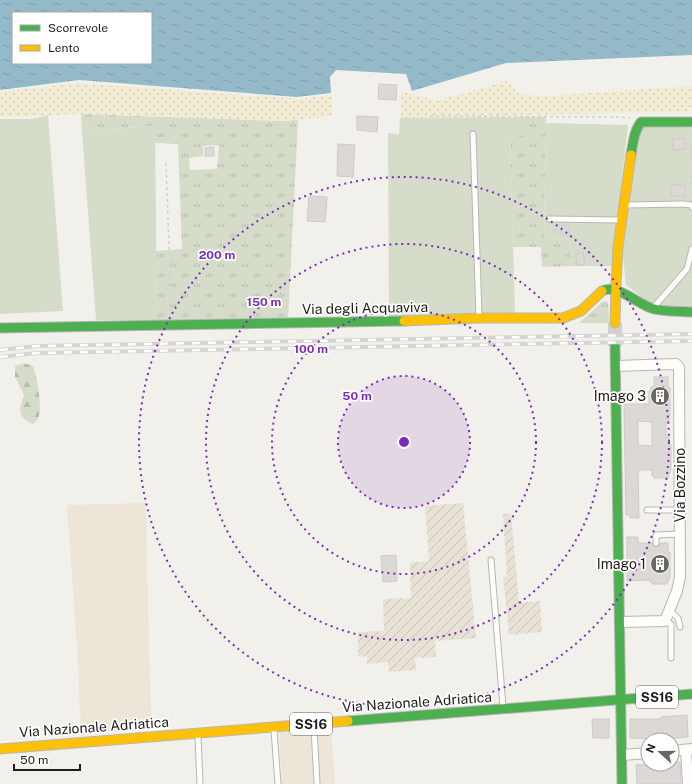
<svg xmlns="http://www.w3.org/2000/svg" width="692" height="784" viewBox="0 0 692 784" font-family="'Public Sans',sans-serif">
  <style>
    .commercial { fill: #ede6d8 }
    .industrial { fill: url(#industrial-furrows) }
    .grass { fill: url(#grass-tufts); fill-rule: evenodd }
    .forest { fill: url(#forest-firs) }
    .sand { fill: url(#sand-dots) }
    .green { fill: #d5dcc9 }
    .water { fill: url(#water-ripples); fill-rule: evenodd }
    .building { fill: #dbd8d5; stroke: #cdcac7; fill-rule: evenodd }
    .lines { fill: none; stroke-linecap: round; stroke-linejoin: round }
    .secondary-tunnel { stroke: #d2d0cb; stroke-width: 14; stroke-dasharray: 14 7; stroke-linecap: butt }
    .lane-casing { stroke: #b8b7b2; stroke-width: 7 }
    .street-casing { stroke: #b8b7b2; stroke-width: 12 }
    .fast-casing { stroke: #b8b7b2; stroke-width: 11 }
    .slow-casing { stroke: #b8b7b2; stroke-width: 11 }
    .path { stroke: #d0d0cd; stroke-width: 1.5; stroke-dasharray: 3 3; stroke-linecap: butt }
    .lane { stroke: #fdfdfc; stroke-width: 5 }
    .street { stroke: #fdfdfc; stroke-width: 10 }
    .fast { stroke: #4caf50; stroke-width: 9 }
    .slow { stroke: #ffc107; stroke-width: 9 }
    .rail-casing { stroke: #d5d4d2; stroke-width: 4 }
    .rail { stroke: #fff; stroke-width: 2.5; stroke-dasharray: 8; stroke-linecap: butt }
    .ring { fill: none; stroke: #7b2cbf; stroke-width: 2; stroke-dasharray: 2 4 }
    .labels { text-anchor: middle; stroke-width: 3.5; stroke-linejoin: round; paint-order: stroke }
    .shield { fill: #fff; stroke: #62615e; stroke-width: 1 }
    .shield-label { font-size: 13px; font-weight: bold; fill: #1f1d19 }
    .street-label { font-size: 14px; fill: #1f1d19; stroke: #fff }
    .poi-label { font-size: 14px; fill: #1f1d19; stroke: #fff; text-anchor: end }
    .centre { fill: #7b2cbf; stroke: #fff; stroke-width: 2 }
    .ring-label { font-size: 12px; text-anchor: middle; font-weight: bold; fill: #7b2cbf; stroke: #fff; stroke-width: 3.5; stroke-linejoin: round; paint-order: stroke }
  </style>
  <defs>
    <pattern id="industrial-furrows" width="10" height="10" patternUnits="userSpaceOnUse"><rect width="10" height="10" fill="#e8e1d6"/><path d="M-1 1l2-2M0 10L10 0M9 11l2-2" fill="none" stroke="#c7c1b7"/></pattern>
    <pattern id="grass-tufts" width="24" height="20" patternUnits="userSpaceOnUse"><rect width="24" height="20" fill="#d5dcc9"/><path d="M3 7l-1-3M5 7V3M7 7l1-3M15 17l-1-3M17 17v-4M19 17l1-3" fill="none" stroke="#b6bcac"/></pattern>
    <pattern id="forest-firs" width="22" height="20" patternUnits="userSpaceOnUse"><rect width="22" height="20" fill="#d5dcc9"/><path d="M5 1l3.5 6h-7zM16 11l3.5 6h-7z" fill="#b6bcac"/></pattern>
    <pattern id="sand-dots" width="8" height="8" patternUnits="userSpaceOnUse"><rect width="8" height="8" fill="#f2ecd4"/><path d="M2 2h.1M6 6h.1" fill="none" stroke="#cfcab5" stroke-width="1.8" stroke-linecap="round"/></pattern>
    <pattern id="water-ripples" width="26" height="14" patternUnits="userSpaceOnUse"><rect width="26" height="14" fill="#94bac9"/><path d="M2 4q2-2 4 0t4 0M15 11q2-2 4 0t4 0" fill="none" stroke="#7f9fac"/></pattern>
  </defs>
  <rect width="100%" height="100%" fill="#f2f0ea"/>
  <g class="commercial">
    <polygon points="146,503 149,654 152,729 81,735 77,646 67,505"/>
    <polygon points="331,727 335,784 282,784 279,731"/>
  </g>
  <g class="industrial">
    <polygon points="463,503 476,638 435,641 436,657 415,658 416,670 389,672 388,662 367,664 367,656 358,657 358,632 384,631 383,599 411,598 410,563 429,561 425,506"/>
    <polygon points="511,513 519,603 540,601 542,632 509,635 503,577 507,577 503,514"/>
  </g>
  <g class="grass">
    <path d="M81 114 284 121 298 120 288 320H157L156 251 182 249 178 144 155 143V126L82 131ZM219 145 217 169 190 170 189 158 203 156V146Z"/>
    <polygon points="525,117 546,117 544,239 570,238 572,266 542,267 541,247 513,247 510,135 524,135"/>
    <polygon points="603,301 608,302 609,323 579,323"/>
  </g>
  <path class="forest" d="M24 363 33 366C37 376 43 409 38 419 37 421 35 422 33 424 17 418 19 408 24 395L15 377V366Z"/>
  <g class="sand">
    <polygon points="507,81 519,94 544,96 692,86 692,111 401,118 401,91 436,101"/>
    <polygon points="78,83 299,99 332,95 332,116 284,121 81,114 0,117 0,92"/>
  </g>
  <g class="green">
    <polygon points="48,115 63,311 0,314 0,119 32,119"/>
    <polygon points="525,117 525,136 510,135 515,314 389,316 388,133 399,134 400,118"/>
    <polygon points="546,123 628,125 612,266 572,266 570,238 544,239"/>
    <polygon points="645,124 692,128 692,308 661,306 661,301 658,300 651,304 626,285 622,246 640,132"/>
    <polygon points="155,126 157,320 96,320 82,131"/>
  </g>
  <path class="water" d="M0 0H692V55L506 63 412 91 406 74 336 70 330 77 331 93 297 97 79 80 0 90ZM13 13H151V63H13Z"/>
  <g class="building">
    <polygon points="379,84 397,85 396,100 378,99"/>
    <polygon points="357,116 378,117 377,132 357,130"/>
    <polygon points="684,138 685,149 673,150 672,139"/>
    <polygon points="338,144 355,145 353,177 337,176"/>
    <polygon points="214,147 214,156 205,156 205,148"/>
    <rect x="671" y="185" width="14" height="11"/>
    <polygon points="309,196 327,197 325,222 307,221"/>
    <polygon points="562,225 569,225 570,235 562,235"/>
    <polygon points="583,252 585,265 577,265 576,254"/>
    <path d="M654 377H668V387H670V416H669V421L666 423V437H669V445H671V470L670 471 668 478H654V476H652V470H638L639 518H630V515H626L624 404H649V391H651V387H654ZM638 421 652 422V446L638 445Z"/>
    <polygon points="627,537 638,537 638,543 652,543 656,547 658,546 660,543 668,543 668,552 670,552 670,577 667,584 653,584 653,583 650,582 650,580 627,581"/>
    <polygon points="396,555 397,581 383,582 381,556"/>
    <polygon points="687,715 688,737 663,739 630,738 630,719 661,719 661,717"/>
    <polygon points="592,719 609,719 609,738 593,738"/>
    <polygon points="680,762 681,784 637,784 636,765 666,764"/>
  </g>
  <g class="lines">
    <polyline class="secondary-tunnel" points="615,323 615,346"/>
    <g class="lane-casing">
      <g id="lane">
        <polyline points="473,134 479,317"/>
        <polyline points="624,205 684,204 692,205 692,207"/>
        <polyline points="549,219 620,220"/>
        <polyline points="654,307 687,269 692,249"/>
        <polyline points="647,510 680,510"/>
        <polyline points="656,543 656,535 680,534"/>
        <polyline points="491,560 503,706"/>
        <polyline points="669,610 678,618 680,627"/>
        <polyline points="665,621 671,624 671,658"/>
        <polyline points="314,727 317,784"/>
        <polyline points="274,730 278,784"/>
        <polyline points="198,736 200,784"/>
      </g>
    </g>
    <g class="street-casing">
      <g id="street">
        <polyline points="616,366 676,364 679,367 680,577 677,591 665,621 621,622"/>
        <polyline points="686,750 688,784"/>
        <polyline points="672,751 692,749"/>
        <polyline points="622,755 648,753"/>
      </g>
    </g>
    <g class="fast-casing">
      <g id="fast">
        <path d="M631 155C633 143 634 131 641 122H692"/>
        <path d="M602 291C616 283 638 304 651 308 660 312 681 311 692 312"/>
        <polyline points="0,328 404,321"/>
        <polyline points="615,346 622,784"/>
        <polyline points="348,721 692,694"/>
      </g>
    </g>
    <g class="slow-casing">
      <g id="slow">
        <polyline points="404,321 479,318 563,318 581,311 602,291"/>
        <polyline points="615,323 616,285 618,247 631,155"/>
        <polyline points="0,749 348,721"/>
      </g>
    </g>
    <g class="path">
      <polyline points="430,116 620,117 630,118"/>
      <polyline points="691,133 692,199"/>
      <polyline points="163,315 164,300 170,279 171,264 169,246 166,163"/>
    </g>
    <use href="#lane" class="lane"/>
    <use href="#street" class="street"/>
    <use href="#fast" class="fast"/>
    <use href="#slow" class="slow"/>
    <g class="rail-casing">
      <g id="rail">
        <polyline points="0,350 37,346 692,334"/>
        <polyline points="0,357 37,353 692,341"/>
      </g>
    </g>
    <use href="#rail" class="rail"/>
  </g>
  <circle cx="404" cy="442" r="66" fill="#7b2cbf" fill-opacity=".12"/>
  <g class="ring">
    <circle cx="404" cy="442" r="66"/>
    <circle cx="404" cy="442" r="132"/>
    <circle cx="404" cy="442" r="198"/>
    <circle cx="404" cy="442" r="265"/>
  </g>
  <defs>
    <g id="building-disc" transform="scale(1)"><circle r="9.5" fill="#696762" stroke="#fff"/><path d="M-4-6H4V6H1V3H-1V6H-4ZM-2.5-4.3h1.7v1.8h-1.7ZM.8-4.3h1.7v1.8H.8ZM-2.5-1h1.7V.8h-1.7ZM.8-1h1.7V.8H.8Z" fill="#fff"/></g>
  </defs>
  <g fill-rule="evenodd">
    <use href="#building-disc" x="660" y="396"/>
    <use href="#building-disc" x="660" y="564"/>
  </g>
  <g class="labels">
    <g class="shield">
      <rect x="636" y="686" width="42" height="22" rx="3"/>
      <rect x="290" y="713" width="42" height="22" rx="3"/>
    </g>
    <g class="shield-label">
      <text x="657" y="702">SS16</text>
      <text x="311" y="729">SS16</text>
    </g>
    <g class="street-label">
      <text transform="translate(365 308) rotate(-1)" y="5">Via degli Acquaviva</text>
      <text transform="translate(680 485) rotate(-90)" y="5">Via Bozzino</text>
      <text transform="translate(417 702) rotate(-4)" y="5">Via Nazionale Adriatica</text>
      <text transform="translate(94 727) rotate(-4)" y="5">Via Nazionale Adriatica</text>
    </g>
    <g class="poi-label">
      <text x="646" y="401">Imago 3</text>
      <text x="646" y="569">Imago 1</text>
    </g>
  </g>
  <circle cx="404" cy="442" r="6" class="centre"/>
  <g class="ring-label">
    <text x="217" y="259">200 m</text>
    <text x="264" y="306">150 m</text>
    <text x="311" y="353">100 m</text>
    <text x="357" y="400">50 m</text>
  </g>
  <rect x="12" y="12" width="140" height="52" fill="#ffffff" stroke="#a5a5a3"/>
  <rect x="20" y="25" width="20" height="6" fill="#4caf50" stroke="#a5a5a3"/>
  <text x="48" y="32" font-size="12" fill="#1f1d19">Scorrevole</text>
  <rect x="20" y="45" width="20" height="6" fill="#ffc107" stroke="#a5a5a3"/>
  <text x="48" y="52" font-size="12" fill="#1f1d19">Lento</text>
  <g transform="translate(660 752) rotate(291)"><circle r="19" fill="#ffffff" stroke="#a5a5a3"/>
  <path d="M0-3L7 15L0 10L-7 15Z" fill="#696762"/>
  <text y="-6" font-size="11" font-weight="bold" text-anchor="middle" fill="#1f1d19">N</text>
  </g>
  <path d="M14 764v6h66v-6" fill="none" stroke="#1f1d19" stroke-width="2"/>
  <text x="20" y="764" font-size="12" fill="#1f1d19" stroke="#ffffff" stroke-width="3" paint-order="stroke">50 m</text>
</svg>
